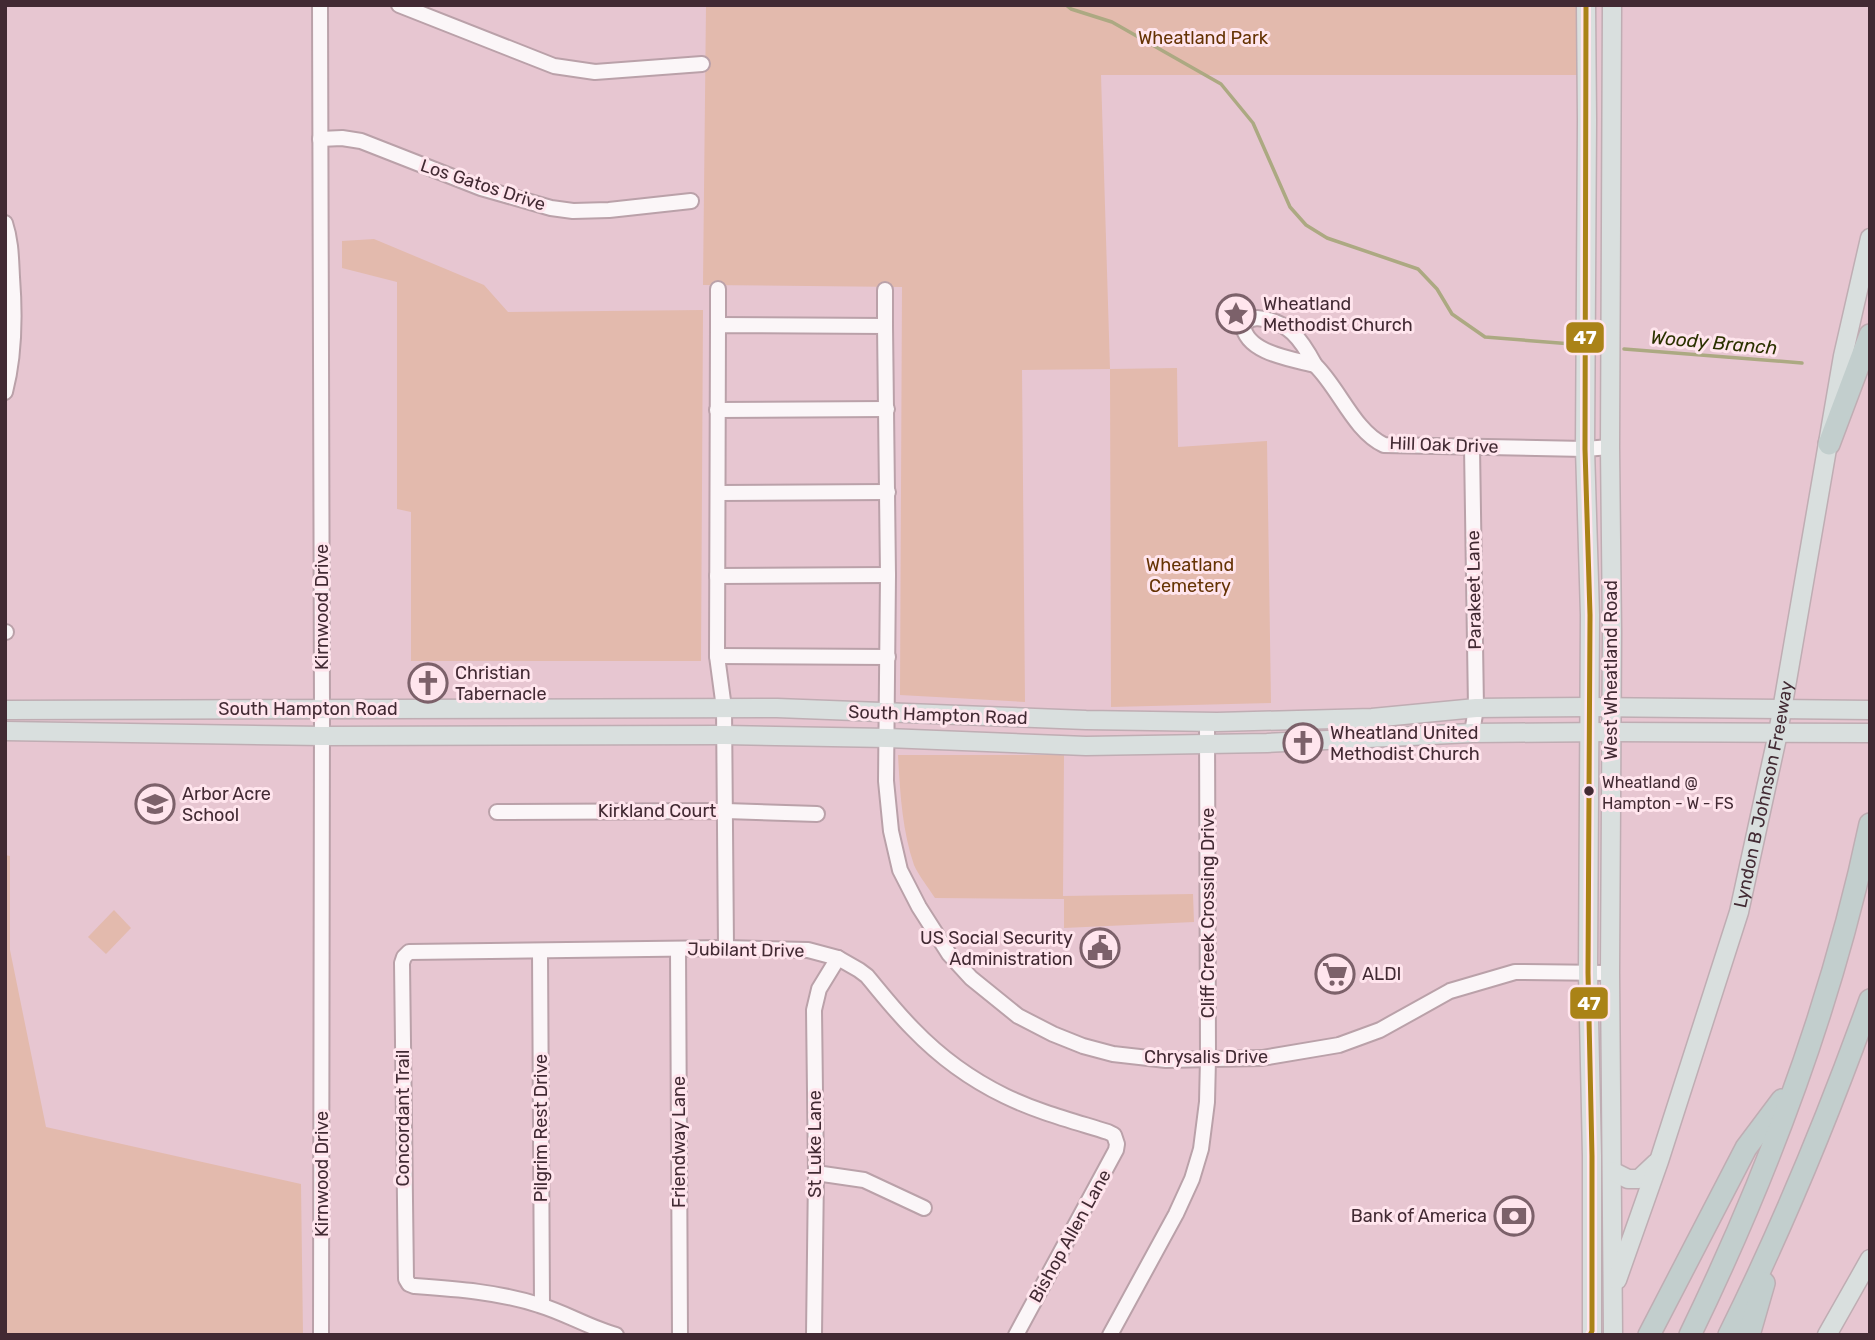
<svg xmlns="http://www.w3.org/2000/svg" width="1875" height="1340" viewBox="0 0 1875 1340" font-family="Rubik,sans-serif">
  <style>
    .green { fill: #e3baad }
    .lines { fill: none; stroke-linecap: round; stroke-linejoin: round }
    .stream { stroke: #aca982; stroke-width: 3.5 }
    .minor-casing { stroke: #baa1a9; stroke-width: 18 }
    .major-casing { stroke: #bfadb3; stroke-width: 21 }
    .highway-casing { stroke: #bfadb3; stroke-width: 24 }
    .minor { stroke: #fbf6f8; stroke-width: 14 }
    .major { stroke: #d9dfde; stroke-width: 18 }
    .highway { stroke: #c2cecd; stroke-width: 21 }
    .bus-1-casing { stroke: #ffe5ed; stroke-width: 10 }
    .bus-1 { stroke: #aa8317; stroke-width: 5 }
    .bus-dot { fill: #422a33; stroke: #ffe5ed; stroke-width: 2.5 }
    .labels { text-anchor: middle; stroke-width: 6; stroke-linejoin: round; paint-order: stroke }
    .bus-label { font-size: 16px; fill: #422a33; stroke: #ffe5ed; text-anchor: start }
    .park-label { font-size: 18px; fill: #653304; stroke: #ffe5ed }
    .street-label { font-size: 18px; fill: #422a33; stroke: #ffe5ed }
    .poi-label { font-size: 18px; fill: #422a33; stroke: #ffe5ed; text-anchor: start }
    .water-label { font-size: 19px; font-style: italic; fill: #2c3201; stroke: #ffe5ed }
    .line-badge { stroke: #ffe5ed; stroke-width: 2.5 }
    .badge-label { font-size: 19px; text-anchor: middle; font-weight: bold; fill: #fff }
  </style>
  <rect width="100%" height="100%" fill="#e7c6d1"/>
  <g class="green">
    <polygon points="706,5 1591,5 1592,75 1101,75 1110,369 1177,368 1178,447 1267,441 1271,703 1111,707 1110,369 1022,370 1025,702 900,695 902,287 703,285"/>
    <polygon points="374,239 484,285 508,312 703,310 701,661 411,661 411,512 397,509 397,282 342,268 342,241"/>
    <path d="M898 755H1064L1063 896 1193 894 1194 922 1064 928V899L935 898C928 887 919 876 914 865 902 830 900 791 898 755Z"/>
    <polygon points="5,855 10,856 10,950 46,1127 301,1184 303,1335 5,1335"/>
    <polygon points="114,910 131,928 106,954 88,937"/>
  </g>
  <g class="lines">
    <g class="stream">
      <polyline points="1066,5 1071,9 1112,22 1221,84 1253,123 1290,207 1306,225 1327,238 1418,269 1437,289 1452,314 1485,337 1572,344"/>
      <polyline points="1624,349 1802,363"/>
    </g>
    <g class="minor-casing">
      <g id="minor">
        <polyline points="320,5 322,709 321,1335"/>
        <polyline points="399,5 554,66 595,72 702,64"/>
        <polyline points="320,139 342,138 361,141 481,188 551,208 573,211 609,210 691,201"/>
        <path d="M5 223C11 241 11 258 12 277 15 316 15 354 5 392"/>
        <polyline points="718,289 718,325"/>
        <polyline points="885,290 885,326"/>
        <path d="M1257 318C1289 321 1301 339 1315 365 1292 359 1246 353 1243 325L1251 319Z"/>
        <path d="M1315 365C1339 388 1354 431 1384 445L1585 449 1610 447"/>
        <polyline points="717,410 887,409"/>
        <polyline points="719,493 888,492"/>
        <polyline points="717,576 888,575"/>
        <polyline points="5,632 6,632"/>
        <polyline points="717,656 888,657"/>
        <polyline points="1472,733 1476,708 1472,447"/>
        <polyline points="497,812 726,811 817,814"/>
        <polyline points="726,948 724,708 717,656 718,325 885,326 888,575 886,781 891,831 900,870 919,907 949,954 971,978 1018,1016 1053,1034 1083,1046 1113,1054 1166,1060 1262,1058 1339,1045 1380,1030 1450,991 1515,972 1610,973"/>
        <polyline points="678,949 680,1335"/>
        <polyline points="540,952 542,1305"/>
        <polyline points="816,1173 864,1180 924,1208"/>
        <path d="M616 1335C590 1328 566 1313 539 1305 499 1292 456 1289 414 1286L409 1284 406 1279 402 963 404 957 409 952 726 948 808 950 838 958 859 970 867 976C882 994 897 1013 913 1029 939 1056 972 1080 1005 1096 1038 1112 1073 1121 1108 1132L1114 1135 1117 1144 1116 1150 1016 1335"/>
        <polyline points="814,1335 816,1173 814,1010 819,989 838,958"/>
        <polyline points="1110,1335 1176,1214 1192,1179 1201,1149 1207,1102 1208,1059 1207,722"/>
      </g>
    </g>
    <g class="major-casing">
      <g id="major">
        <polyline points="1586,5 1587,120 1585,449 1590,615 1588,973 1592,1156 1592,1335"/>
        <polyline points="1612,5 1610,447 1612,633 1610,973 1613,1335"/>
        <polyline points="5,710 777,708 1086,720 1217,722 1372,718 1476,708 1588,707 1870,710"/>
        <polyline points="5,731 322,736 724,735 887,738 1086,746 1267,743 1472,733 1611,732 1870,733"/>
        <polyline points="1612,1171 1628,1179 1639,1179 1656,1163"/>
        <path id="s1" d="M1617 1280 1659 1161 1739 912 1778 733 1843 356 1870 238"/>
        <polyline points="1827,1335 1870,1259"/>
      </g>
    </g>
    <g class="highway-casing">
      <g id="highway">
        <polyline points="1829,444 1870,335"/>
        <polyline points="1649,1335 1746,1148 1782,1100"/>
        <path d="M1690 1335C1769 1172 1833 1001 1870 824"/>
        <path d="M1729 1335C1783 1226 1829 1114 1870 1000"/>
        <polyline points="1749,1335 1764,1283"/>
      </g>
    </g>
    <use href="#minor" class="minor"/>
    <use href="#major" class="major"/>
    <use href="#highway" class="highway"/>
    <g class="bus-1-casing">
      <polyline id="bus-1" points="1586,5 1585,449 1590,615 1588,973 1592,1156 1592,1331 1590,1335"/>
    </g>
    <use href="#bus-1" class="bus-1"/>
  </g>
  <defs>
    <g id="sight-ring" transform="scale(2.0125)"><circle r="9.5" fill="#ffe5ed" stroke="#7c616a" stroke-width="1.5"/><path d="M0-6L1.8-2.2L6-1.7L2.9 1.2L3.7 5.4L0 3.3L-3.7 5.4L-2.9 1.2L-6-1.7L-1.8-2.2Z" fill="#7c616a"/></g>
    <g id="church-ring" transform="scale(2.0125)"><circle r="9.5" fill="#ffe5ed" stroke="#7c616a" stroke-width="1.5"/><path d="M-1.2-6h2.4v3.5h3.3v2.4h-3.3V6h-2.4V-.1h-3.3v-2.4h3.3Z" fill="#7c616a"/></g>
    <g id="school-ring" transform="scale(2.0125)"><circle r="9.5" fill="#ffe5ed" stroke="#7c616a" stroke-width="1.5"/><path d="M0-5L7-2L0 1L-7-2ZM-4 1L0 2.5L4 1V4Q0 6-4 4Z" fill="#7c616a"/></g>
    <g id="civic-ring" transform="scale(2.0125)"><circle r="9.5" fill="#ffe5ed" stroke="#7c616a" stroke-width="1.5"/><path d="M-.6-6.5H3V-4.5H.6V-3L4-1V1h2V6H-6V1h2V-1L-.6-3ZM-1.2 2.5V6h2.4V2.5Z" fill="#7c616a"/></g>
    <g id="supermarket-ring" transform="scale(2.0125)"><circle r="9.5" fill="#ffe5ed" stroke="#7c616a" stroke-width="1.5"/><path d="M-6-5.5h2.5l.6 2H6L4.5 2H-2.5L-4.4-4H-6ZM-1.5 3.2a1.3 1.3 0 1 0 .1 0ZM3 3.2a1.3 1.3 0 1 0 .1 0Z" fill="#7c616a"/></g>
    <g id="bank-ring" transform="scale(2.0125)"><circle r="9.5" fill="#ffe5ed" stroke="#7c616a" stroke-width="1.5"/><path d="M-6-4H6V4H-6ZM0-2.3a2.3 2.3 0 1 0 0 4.6a2.3 2.3 0 1 0 0-4.6Z" fill="#7c616a"/></g>
  </defs>
  <g fill-rule="evenodd">
    <use href="#sight-ring" x="1236" y="314"/>
    <use href="#church-ring" x="428" y="683"/>
    <use href="#church-ring" x="1303" y="743"/>
    <use href="#school-ring" x="155" y="804"/>
    <use href="#civic-ring" x="1100" y="948"/>
    <use href="#supermarket-ring" x="1335" y="974"/>
    <use href="#bank-ring" x="1514" y="1216"/>
  </g>
  <circle class="bus-dot" cx="1589" cy="791" r="6"/>
  <g class="labels">
    <g class="bus-label">
      <text x="1602" y="788">Wheatland @<tspan x="1602" dy="21">Hampton - W - FS</tspan></text>
    </g>
    <g class="park-label">
      <text x="1203" y="44">Wheatland Park</text>
      <text x="1190" y="571">Wheatland<tspan x="1190" dy="21">Cemetery</tspan></text>
    </g>
    <g class="street-label">
      <text transform="translate(483 185) rotate(18)" y="6">Los Gatos Drive</text>
      <text transform="translate(1444 445) rotate(2)" y="6">Hill Oak Drive</text>
      <text transform="translate(1474 590) rotate(-91)" y="6">Parakeet Lane</text>
      <text transform="translate(322 607) rotate(-90)" y="6">Kirnwood Drive</text>
      <text transform="translate(1611 670) rotate(-90)" y="6">West Wheatland Road</text>
      <text x="308" y="715">South Hampton Road</text>
      <text transform="translate(938 715) rotate(2)" y="6">South Hampton Road</text>
      <text dy="6" stroke="none"><textPath href="#s1" startOffset="508">Lyndon B Johnson Freeway</textPath></text>
      <text x="657" y="817">Kirkland Court</text>
      <text transform="translate(1208 913) rotate(-90)" y="6">Cliff Creek Crossing Drive</text>
      <text transform="translate(746 950) rotate(1)" y="6">Jubilant Drive</text>
      <text x="1206" y="1063">Chrysalis Drive</text>
      <text transform="translate(403 1118) rotate(-90)" y="6">Concordant Trail</text>
      <text transform="translate(541 1128) rotate(-90)" y="6">Pilgrim Rest Drive</text>
      <text transform="translate(679 1142) rotate(-90)" y="6">Friendway Lane</text>
      <text transform="translate(815 1144) rotate(-90)" y="6">St Luke Lane</text>
      <text transform="translate(322 1174) rotate(-90)" y="6">Kirnwood Drive</text>
      <text transform="translate(1070 1236) rotate(-61)" y="6">Bishop Allen Lane</text>
    </g>
    <g class="poi-label">
      <text x="1263" y="310">Wheatland<tspan x="1263" dy="21">Methodist Church</tspan></text>
      <text x="455" y="679">Christian<tspan x="455" dy="21">Tabernacle</tspan></text>
      <text x="1330" y="739">Wheatland United<tspan x="1330" dy="21">Methodist Church</tspan></text>
      <text x="182" y="800">Arbor Acre<tspan x="182" dy="21">School</tspan></text>
      <text x="1073" y="944" text-anchor="end">US Social Security<tspan x="1073" dy="21">Administration</tspan></text>
      <text x="1362" y="980">ALDI</text>
      <text x="1487" y="1222" text-anchor="end">Bank of America</text>
    </g>
    <g class="water-label">
      <text transform="translate(1714 342) rotate(5)" y="7">Woody Branch</text>
    </g>
  </g>
  <g class="line-badge">
    <rect x="1565" y="321" width="40" height="33" rx="7" fill="#aa8317"/>
    <rect x="1569" y="986" width="40" height="34" rx="7" fill="#aa8317"/>
  </g>
  <g class="badge-label">
    <text x="1585" y="344">47</text>
    <text x="1589" y="1010">47</text>
  </g>
  <rect width="1875" height="1340" fill="none" stroke="#422a33" stroke-width="14"/>
</svg>
